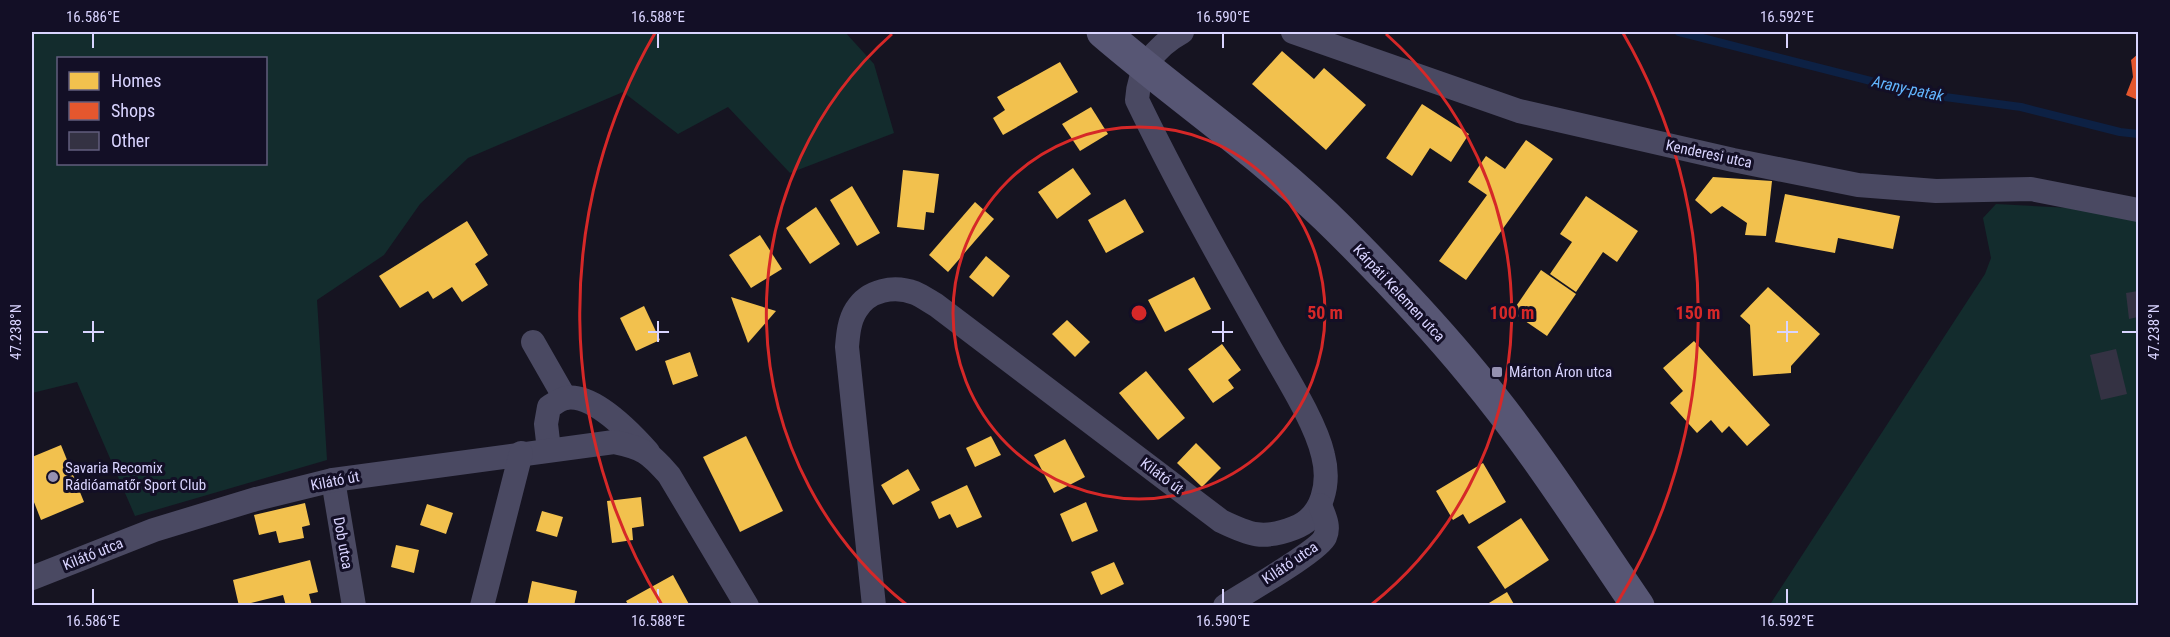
<svg xmlns="http://www.w3.org/2000/svg" width="2170" height="637" viewBox="0 0 2170 637" font-family="'Roboto Condensed',sans-serif">
  <style>
    .green { fill: #132c2d; fill-rule: evenodd }
    .homes { fill: #f2c14e }
    .shops { fill: #e4572e }
    .lines { fill: none; stroke-linecap: round; stroke-linejoin: round }
    .stream { stroke: #0d2144; stroke-width: 8 }
    .building { fill: #343243 }
    .street { stroke: #4a4962; stroke-width: 24 }
    .secondary { stroke: #575674; stroke-width: 33 }
    .ticks { fill: none; stroke: #d9d4ff; stroke-width: 2 }
    .ring { fill: none; stroke: #d62828; stroke-width: 3 }
    .poi-dot { fill: #9591b1; stroke: #130f26; stroke-width: 2 }
    .labels { text-anchor: middle; stroke-width: 6; stroke-linejoin: round; paint-order: stroke }
    .street-label { font-size: 15px; fill: #d9d4ff; stroke: #130f26 }
    .poi-label { font-size: 15px; fill: #d9d4ff; stroke: #130f26; text-anchor: start }
    .water-label { font-size: 16px; font-style: italic; fill: #62b6ff; stroke: #130f26 }
    .centre { fill: #d62828; stroke: #130f26; stroke-width: 3 }
    .ring-label { font-size: 18px; text-anchor: middle; font-weight: bold; fill: #d62828; stroke: #130f26; stroke-width: 6; stroke-linejoin: round; paint-order: stroke }
    .neatline { fill: none; stroke: #d9d4ff; stroke-width: 2 }
    .ticks-label { font-size: 15px; text-anchor: middle; fill: #d9d4ff }
  </style>
  <rect width="100%" height="100%" fill="#161421"/>
  <g class="green">
    <path d="M32 32H845L874 64 894 133 790 173 728 107 678 134 623 92 468 158 420 204 384 255 317 300 327 460 135 516 77 382 32 393ZM58 58H266V164H58Z"/>
    <polygon points="1996,204 2091,209 2138,221 2138,605 1769,606 1985,274 1991,258 1983,218"/>
  </g>
  <g class="homes">
    <polygon points="1282,51 1314,79 1324,68 1366,105 1326,150 1252,84"/>
    <polygon points="1060,62 1078,92 1003,135 993,118 1005,110 997,97"/>
    <polygon points="1422,104 1469,134 1451,162 1430,148 1412,176 1386,158"/>
    <polygon points="1091,107 1108,134 1080,151 1062,124"/>
    <polygon points="1526,140 1553,159 1466,280 1439,261 1487,195 1468,182 1486,156 1505,169"/>
    <polygon points="1073,168 1091,194 1057,219 1038,192"/>
    <polygon points="903,170 939,174 934,213 926,212 924,230 897,227"/>
    <polygon points="1713,177 1772,181 1766,236 1745,235 1747,223 1722,206 1711,214 1695,200"/>
    <polygon points="852,186 880,233 857,246 830,200"/>
    <polygon points="1785,194 1900,216 1893,249 1838,238 1835,253 1775,242"/>
    <polygon points="1586,196 1638,231 1617,262 1603,252 1576,292 1550,274 1572,242 1560,234"/>
    <polygon points="1125,199 1144,232 1106,253 1088,220"/>
    <polygon points="975,202 994,219 948,272 929,255"/>
    <polygon points="816,207 840,244 810,264 786,228"/>
    <polygon points="467,221 488,255 475,264 488,285 462,302 452,287 433,299 428,291 400,308 379,276"/>
    <polygon points="760,235 782,269 751,288 729,255"/>
    <polygon points="986,256 1010,276 993,297 969,277"/>
    <polygon points="1541,270 1576,294 1547,336 1512,312"/>
    <polygon points="1194,277 1211,309 1165,332 1148,300"/>
    <polygon points="1768,287 1820,334 1791,366 1791,373 1753,376 1750,325 1740,316"/>
    <polygon points="731,297 776,311 748,343"/>
    <polygon points="644,306 660,340 636,351 620,318"/>
    <polygon points="1067,320 1090,342 1075,357 1052,334"/>
    <polygon points="1694,341 1770,425 1747,446 1729,426 1722,433 1711,420 1697,433 1670,403 1683,391 1663,368"/>
    <polygon points="1222,344 1241,370 1228,380 1234,388 1213,403 1188,369"/>
    <polygon points="690,352 698,376 673,385 665,361"/>
    <polygon points="1146,371 1185,418 1158,440 1119,393"/>
    <polygon points="746,436 783,511 740,532 703,457"/>
    <polygon points="991,436 1001,455 975,467 966,448"/>
    <polygon points="1065,439 1085,477 1054,493 1034,455"/>
    <polygon points="1196,443 1221,468 1202,487 1177,463"/>
    <polygon points="61,445 84,502 41,520 32,497 32,457"/>
    <polygon points="1483,463 1506,502 1469,524 1463,514 1453,520 1436,491"/>
    <polygon points="908,469 920,490 893,505 881,485"/>
    <polygon points="967,485 982,517 957,528 950,514 939,519 931,502"/>
    <polygon points="641,497 644,526 632,528 633,540 612,543 607,501"/>
    <polygon points="1086,502 1098,531 1072,542 1060,514"/>
    <polygon points="305,503 310,525 302,527 304,538 279,543 276,531 259,535 254,515"/>
    <polygon points="427,504 453,513 446,534 420,525"/>
    <polygon points="542,511 563,517 557,537 536,531"/>
    <polygon points="1521,518 1549,560 1505,589 1477,547"/>
    <polygon points="396,545 419,550 414,573 391,567"/>
    <polygon points="310,560 318,592 309,594 312,606 286,606 283,595 239,606 233,580"/>
    <polygon points="1114,562 1124,584 1101,595 1091,572"/>
    <polygon points="673,575 690,606 629,606 626,601"/>
    <polygon points="532,581 577,591 574,606 527,606"/>
    <polygon points="1507,592 1515,606 1484,606"/>
  </g>
  <polygon class="shops" points="2138,54 2138,100 2126,95 2133,77 2131,60"/>
  <g class="lines">
    <polyline class="stream" points="1679,32 1922,94 2021,107 2120,132 2138,134"/>
  </g>
  <g class="building">
    <polygon points="2138,291 2138,317 2129,319 2126,293"/>
    <polygon points="2116,349 2127,394 2101,400 2090,355"/>
  </g>
  <g class="lines">
    <g class="street">
      <polyline points="1293,32 1519,111 1733,160 1858,185 1936,191 2031,189 2138,210"/>
      <polyline points="533,342 565,398"/>
      <path d="M549 450 546 424 549 407C554 404 560 399 566 398 593 393 632 434 648 452"/>
      <polyline points="333,480 354,606"/>
      <path d="M32 578 154 530 256 499 333 480 614 442C643 448 649 452 669 475L747 606"/>
      <polyline points="482,606 521,453"/>
      <path d="M874 606 847 347C848 335 849 321 856 310 868 290 894 285 915 293 922 296 929 301 936 305L1221 521C1250 535 1263 540 1294 528 1324 517 1330 482 1323 455 1315 420 1282 370 1264 337 1220 259 1176 181 1137 100 1139 68 1155 47 1182 32"/>
      <path d="M1225 606C1243 594 1319 551 1325 537 1330 526 1324 516 1320 505"/>
    </g>
    <path class="secondary" d="M1103 32C1181 99 1267 157 1340 230 1385 275 1431 323 1472 373 1533 446 1584 527 1638 606"/>
  </g>
  <path class="ticks" d="M93 33V48M658 33V48M1223 33V48M1787 33V48M93 321V342M658 321V342M1223 321V342M1787 321V342M33 332H48M83 332H104M648 332H669M1212 332H1233M1777 332H1798M2122 332H2137M93 589V604M658 589V604M1223 589V604M1787 589V604"/>
  <g class="ring">
    <circle cx="1139" cy="313" r="186"/>
    <path d="M907 605A373 373 0 0 1 892 34M1386 34A373 373 0 0 1 1371 605"/>
    <path d="M662 605A559 559 0 0 1 655 33M1623 33A559 559 0 0 1 1616 605"/>
  </g>
  <g class="poi-dot">
    <rect x="1491" y="366" width="12" height="12" rx="3"/>
    <circle cx="53" cy="477" r="6"/>
  </g>
  <g class="labels">
    <g class="street-label">
      <text transform="translate(1709 154) rotate(12)" y="5">Kenderesi utca</text>
      <text transform="translate(1399 293) rotate(47)" y="5">Kárpáti Kelemen utca</text>
      <text transform="translate(1162 476) rotate(37)" y="5">Kilátó út</text>
      <text transform="translate(335 481) rotate(-11)" y="5">Kilátó út</text>
      <text transform="translate(343 543) rotate(80)" y="5">Dob utca</text>
      <text transform="translate(93 554) rotate(-22)" y="5">Kilátó utca</text>
      <text transform="translate(1290 563) rotate(-34)" y="5">Kilátó utca</text>
    </g>
    <g class="poi-label">
      <text x="1509" y="377">Márton Áron utca</text>
      <text x="65" y="473">Savaria Recomix<tspan x="65" dy="17">Rádióamatőr Sport Club</tspan></text>
    </g>
    <g class="water-label">
      <text transform="translate(1908 88) rotate(12)" y="6">Arany-patak</text>
    </g>
  </g>
  <circle cx="1139" cy="313" r="9" class="centre"/>
  <g class="ring-label">
    <text x="1325" y="319">50 m</text>
    <text x="1512" y="319">100 m</text>
    <text x="1698" y="319">150 m</text>
  </g>
  <rect width="2170" height="637" fill="none" stroke="#130f26" stroke-width="66"/>
  <rect x="57" y="57" width="210" height="108" fill="#130f26" stroke="#625e7d" stroke-width="1.5"/>
  <rect x="69" y="72" width="30" height="18" fill="#f2c14e" stroke="#625e7d" stroke-width="1.5"/>
  <text x="111" y="87" font-size="18" fill="#d9d4ff">Homes</text>
  <rect x="69" y="102" width="30" height="18" fill="#e4572e" stroke="#625e7d" stroke-width="1.5"/>
  <text x="111" y="117" font-size="18" fill="#d9d4ff">Shops</text>
  <rect x="69" y="132" width="30" height="18" fill="#343243" stroke="#625e7d" stroke-width="1.5"/>
  <text x="111" y="147" font-size="18" fill="#d9d4ff">Other</text>
  <rect x="33" y="33" width="2104" height="571" class="neatline"/>
  <g class="ticks-label">
    <text x="93" y="22">16.586°E</text>
    <text x="658" y="22">16.588°E</text>
    <text x="1223" y="22">16.590°E</text>
    <text x="1787" y="22">16.592°E</text>
    <text transform="translate(16 332) rotate(-90)" y="5">47.238°N</text>
    <text transform="translate(2154 332) rotate(-90)" y="5">47.238°N</text>
    <text x="93" y="626">16.586°E</text>
    <text x="658" y="626">16.588°E</text>
    <text x="1223" y="626">16.590°E</text>
    <text x="1787" y="626">16.592°E</text>
  </g>
</svg>
